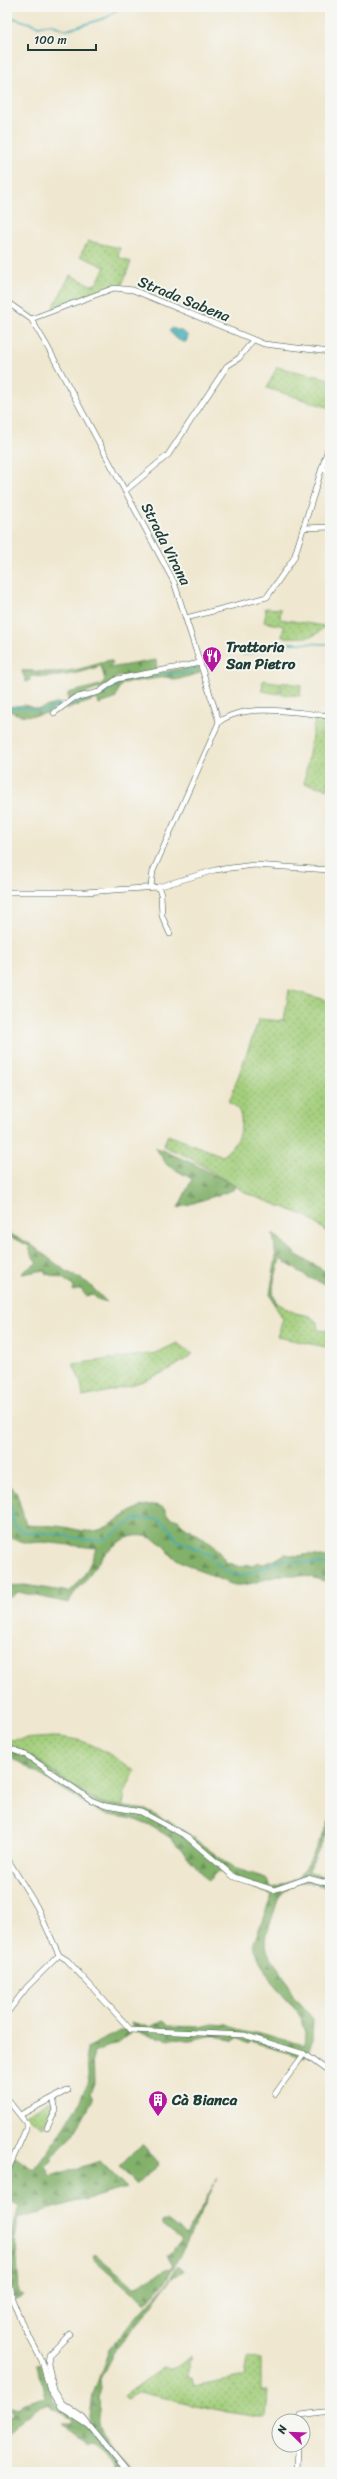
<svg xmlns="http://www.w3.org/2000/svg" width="337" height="2479" viewBox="0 0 337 2479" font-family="Sriracha,sans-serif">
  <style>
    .grass { fill: url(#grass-dots); stroke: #618657 }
    .forest { fill: url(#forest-firs); stroke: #50774f }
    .park { fill: #a3ce7a; stroke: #618657 }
    .water { fill: url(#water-ripples); stroke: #2e7576 }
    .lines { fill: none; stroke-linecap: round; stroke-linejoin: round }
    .stream { stroke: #3dadb8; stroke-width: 1.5 }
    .minor-casing { stroke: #3e564b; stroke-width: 6 }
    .minor { stroke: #fff; stroke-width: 5 }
    .labels { text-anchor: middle; stroke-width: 4; stroke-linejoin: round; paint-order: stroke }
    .street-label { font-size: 15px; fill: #1f3d34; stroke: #f6f6f2 }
    .poi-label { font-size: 15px; font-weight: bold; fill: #1f3d34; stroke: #f6f6f2; text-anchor: start }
  </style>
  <defs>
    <pattern id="grass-dots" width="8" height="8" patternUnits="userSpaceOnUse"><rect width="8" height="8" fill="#a3ce7a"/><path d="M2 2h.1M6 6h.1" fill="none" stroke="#84a865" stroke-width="1.8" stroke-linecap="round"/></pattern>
    <pattern id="forest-firs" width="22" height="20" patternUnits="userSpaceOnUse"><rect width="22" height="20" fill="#82b16a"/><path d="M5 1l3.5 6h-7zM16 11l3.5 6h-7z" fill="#6a9158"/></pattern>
    <pattern id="water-ripples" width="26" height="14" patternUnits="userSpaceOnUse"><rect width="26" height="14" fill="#3dadb8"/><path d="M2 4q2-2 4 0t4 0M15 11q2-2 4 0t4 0" fill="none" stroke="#338e96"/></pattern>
  </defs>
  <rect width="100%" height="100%" fill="#f6f6f2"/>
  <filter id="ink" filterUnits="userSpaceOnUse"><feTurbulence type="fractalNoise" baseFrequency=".025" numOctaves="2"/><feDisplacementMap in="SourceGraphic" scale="8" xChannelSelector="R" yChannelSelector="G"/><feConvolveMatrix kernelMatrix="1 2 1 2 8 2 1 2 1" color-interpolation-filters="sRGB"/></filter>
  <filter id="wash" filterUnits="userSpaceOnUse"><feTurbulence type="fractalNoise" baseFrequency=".012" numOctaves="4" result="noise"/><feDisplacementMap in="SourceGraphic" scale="16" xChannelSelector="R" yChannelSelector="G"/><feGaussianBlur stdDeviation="0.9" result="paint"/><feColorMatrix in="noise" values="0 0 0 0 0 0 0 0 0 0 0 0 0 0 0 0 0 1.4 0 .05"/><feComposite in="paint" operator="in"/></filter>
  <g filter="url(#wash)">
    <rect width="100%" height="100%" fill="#efe7cf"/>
    <g class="grass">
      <polygon points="88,241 120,248 118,257 131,262 121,287 95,292 53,308 70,275 91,285 96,284 105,267 80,256"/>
      <polygon points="277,367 330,379 330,408 267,388"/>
      <path d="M265 608 281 609 280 619 324 626C316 641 298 637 282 637L284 626 264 622 266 613Z"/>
      <polygon points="282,682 301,685 300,696 281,694"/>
      <polygon points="315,718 324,719 322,736 330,737 328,789 304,783"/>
      <path d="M289 990 330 1001V1234L306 1216 248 1194 188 1157 163 1146 168 1135 223 1156C226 1152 232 1148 234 1144 243 1130 246 1110 229 1102L259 1019 284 1021Z"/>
      <polygon points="277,1303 295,1313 310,1316 317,1322 318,1330 330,1331 330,1344 326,1347 277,1337 283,1319 274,1304"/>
      <path d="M177 1343 193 1354C161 1379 122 1389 83 1397L81 1383 73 1364 156 1353Z"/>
      <path d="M52 1737C88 1737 106 1752 135 1771L125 1792 123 1807C117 1806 111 1806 105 1804 69 1793 45 1755 7 1747V1740Z"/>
      <polygon points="48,2102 54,2103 54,2113 43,2128 24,2115"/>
      <polygon points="191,2356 191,2359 188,2362 188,2377 193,2379 195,2386 245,2376 248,2357 261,2359 261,2391 268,2391 266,2418 227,2412 139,2392 126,2399 124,2396 162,2368 172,2369"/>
    </g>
    <g class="forest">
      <path d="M109 660 113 662 109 668 156 660 157 669 149 672 117 677 108 685 68 700V693L100 685 105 680 101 666C78 674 55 679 30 676V680L26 682 22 671C32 670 38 672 47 672 68 673 90 667 109 660Z"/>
      <polygon points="194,666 198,666 200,673 176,680 166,677 124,683 119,688 115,699 99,704 97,699 67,709 67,707 94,696 117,681"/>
      <path d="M59 703 60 705C50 715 34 717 20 715 15 714 12 711 7 711V707L24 705 38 709Z"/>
      <polygon points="155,1147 192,1163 235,1186 233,1190 178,1208 192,1179 167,1165"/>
      <polygon points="7,1233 29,1243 63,1269 88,1283 107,1302 97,1299 92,1294 86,1296 81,1289 73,1291 74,1287 64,1279 45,1273 45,1270 22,1274 24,1271 37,1263 31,1254 29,1246 7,1235"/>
      <path d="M273 1233 297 1255 330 1274V1286L309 1278 280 1259C277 1274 268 1290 277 1303L274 1304 270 1294 276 1258Z"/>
      <path d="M7 1485 12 1487 16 1491 26 1525C36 1526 47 1525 57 1526 70 1527 85 1534 99 1530 121 1523 142 1494 166 1509V1513L171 1518 178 1520 184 1526 213 1544 226 1562 240 1567 247 1564 252 1566 257 1562 263 1564 275 1560 285 1554 299 1556 309 1554 326 1558 330 1556V1583C311 1576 291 1572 270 1578 258 1581 248 1586 235 1585 229 1585 176 1560 172 1556 167 1551 164 1545 157 1541 128 1523 102 1554 88 1577 82 1587 73 1591 69 1603L18 1592 11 1597 7 1596V1586L25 1585 69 1592C84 1579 90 1566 96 1548L42 1542 28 1543 13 1539 7 1534Z"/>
      <path d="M8 1747 22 1750 93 1799 106 1804 146 1810 166 1821 167 1819 234 1868 266 1878 270 1884 269 1886 274 1888 297 1879 308 1864 330 1820V1825L309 1870 310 1873 330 1878V1888L308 1882H300L289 1887 279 1897 267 1933 266 1946 270 1957 284 1976 293 1996 313 2019 312 2042 305 2058 250 2041 249 2044 237 2038 234 2041C228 2040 225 2036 219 2036 209 2034 201 2039 191 2040 183 2041 177 2036 170 2040L135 2032 131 2022 150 2027 164 2020 168 2026 200 2027 212 2024 227 2025 243 2032H256L304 2045C309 2017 293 2009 278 1989 268 1976 259 1961 253 1945L272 1895 229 1878 219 1871 209 1881 172 1839 155 1828 133 1819 103 1814 19 1762 8 1757Z"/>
      <path d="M126 2028 131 2033 115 2044 93 2052 94 2083 90 2093 93 2099 73 2136 51 2157 53 2160 46 2166 51 2177 100 2161 127 2188 18 2218 15 2239 9 2242 7 2237 14 2224 19 2207 7 2200V2173L15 2157 34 2170C49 2149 84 2103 88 2079 89 2069 85 2058 86 2048Z"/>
      <polygon points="142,2144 159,2163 136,2185 119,2167"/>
      <polygon points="217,2179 181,2254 164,2283 145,2304 94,2259 93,2256 95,2254 135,2287 173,2266 167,2256 182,2240 163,2225 163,2221 167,2220 186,2235"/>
      <polygon points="16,2241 19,2293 24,2295 14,2300 9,2243"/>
      <path d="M178 2265 184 2270 182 2273 172 2277 149 2310 115 2350 100 2379 101 2389 98 2398C102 2408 97 2412 98 2422 99 2440 124 2462 137 2472H130L89 2424 93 2394 110 2347 166 2285Z"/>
      <path d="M41 2364 55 2404C79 2405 110 2454 125 2472H115C112 2457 104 2450 91 2442L86 2444 63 2423H71L73 2420C64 2413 56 2412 48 2405 29 2408 20 2421 7 2435V2418L14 2415 11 2410 12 2407 18 2409 22 2404 45 2397 38 2365Z"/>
    </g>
    <polygon class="park" points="263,680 280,683 279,694 262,691"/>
    <path class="water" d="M172 328 184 332 188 336 186 342C179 343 173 335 169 331Z"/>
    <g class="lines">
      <g class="stream">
        <polyline points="7,16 39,26 50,24 67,30 108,17 120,7"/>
        <polyline points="243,655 290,643 330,644"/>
        <polyline points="161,673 185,673 195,669"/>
        <polyline points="132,679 156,674"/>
        <polyline points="70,704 102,694 124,680"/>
        <polyline points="7,709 18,707 44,711 63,703"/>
        <polyline points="7,1496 9,1497 15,1527 27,1533 49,1533 88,1540 106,1539 135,1519 159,1519 170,1529 177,1540 208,1554 226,1572 242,1576 283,1560 330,1565"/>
      </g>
    </g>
  </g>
  <g filter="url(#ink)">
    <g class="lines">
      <g class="minor-casing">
        <g id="minor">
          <polyline points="7,302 31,319 46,344 174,582 219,722 153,871 151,886"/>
          <polyline points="31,319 114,288 133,290 264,344 330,352"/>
          <polyline points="322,469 330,471"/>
          <polyline points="125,491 168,455 227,366 239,358 253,340"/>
          <polyline points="303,528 330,527"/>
          <polyline points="186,618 267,597 294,558 330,442"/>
          <polyline points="54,713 74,698 99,692 117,679 200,663"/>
          <path d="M219 722C246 702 298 713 330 716"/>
          <polyline points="158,887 161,894 162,916 170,934"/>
          <polyline points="7,892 85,892 158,887 215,870 254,865 330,870"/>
          <polyline points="7,1748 26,1755 91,1800 106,1806 141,1812 186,1836 234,1877 274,1890 308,1878 330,1884"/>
          <polyline points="7,1858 37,1907 59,1955"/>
          <polyline points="59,1955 67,1960 131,2030 244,2035 304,2054 330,2073"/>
          <polyline points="7,2013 27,1987 59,1955"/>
          <polyline points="275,2094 304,2054"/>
          <polyline points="7,2099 26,2123 26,2129 7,2172"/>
          <polyline points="20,2115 68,2090"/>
          <polyline points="47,2128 56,2110 53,2098"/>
          <polyline points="7,2240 12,2299 21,2321 42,2361 50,2391 60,2407 88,2425"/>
          <polyline points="70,2334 49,2355 48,2364 54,2390 62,2403 83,2418 127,2472"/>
          <polyline points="299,2421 301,2415 330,2411"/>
          <polyline points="297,2472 298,2445"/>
        </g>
      </g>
      <use href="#minor" class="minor"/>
    </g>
  </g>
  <defs>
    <g id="restaurant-pin" transform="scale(1)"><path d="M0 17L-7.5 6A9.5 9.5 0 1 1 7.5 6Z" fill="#b5179e" stroke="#f6f6f2"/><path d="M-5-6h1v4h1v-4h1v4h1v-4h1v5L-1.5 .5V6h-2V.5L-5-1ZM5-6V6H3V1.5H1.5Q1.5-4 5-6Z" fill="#fff"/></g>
    <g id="building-pin" transform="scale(1)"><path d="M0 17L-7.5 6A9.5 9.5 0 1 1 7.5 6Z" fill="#b5179e" stroke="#f6f6f2"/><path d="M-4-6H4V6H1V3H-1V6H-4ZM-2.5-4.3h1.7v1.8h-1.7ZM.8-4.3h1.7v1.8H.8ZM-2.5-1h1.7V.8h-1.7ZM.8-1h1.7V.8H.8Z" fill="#fff"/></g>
  </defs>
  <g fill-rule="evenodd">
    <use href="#restaurant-pin" x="212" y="656"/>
    <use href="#building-pin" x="158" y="2100"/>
  </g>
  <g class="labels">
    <g class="street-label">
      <text transform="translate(184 299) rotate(22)" y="5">Strada Sabena</text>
      <text transform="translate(166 544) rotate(63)" y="5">Strada Virana</text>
    </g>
    <g class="poi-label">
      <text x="226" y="652">Trattoria<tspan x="226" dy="17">San Pietro</tspan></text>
      <text x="172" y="2105">Cà Bianca</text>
    </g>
  </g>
  <rect width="337" height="2479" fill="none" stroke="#f6f6f2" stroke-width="24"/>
  <g transform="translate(291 2433) rotate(293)"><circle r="19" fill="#f6f6f2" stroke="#a0aca6"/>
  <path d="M0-3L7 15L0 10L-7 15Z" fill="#b5179e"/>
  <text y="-6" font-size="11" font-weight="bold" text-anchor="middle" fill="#1f3d34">N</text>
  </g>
  <path d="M28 44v6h68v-6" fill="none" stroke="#1f3d34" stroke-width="2"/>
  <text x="34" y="44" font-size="12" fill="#1f3d34" stroke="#f6f6f2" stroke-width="3" paint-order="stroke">100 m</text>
</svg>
